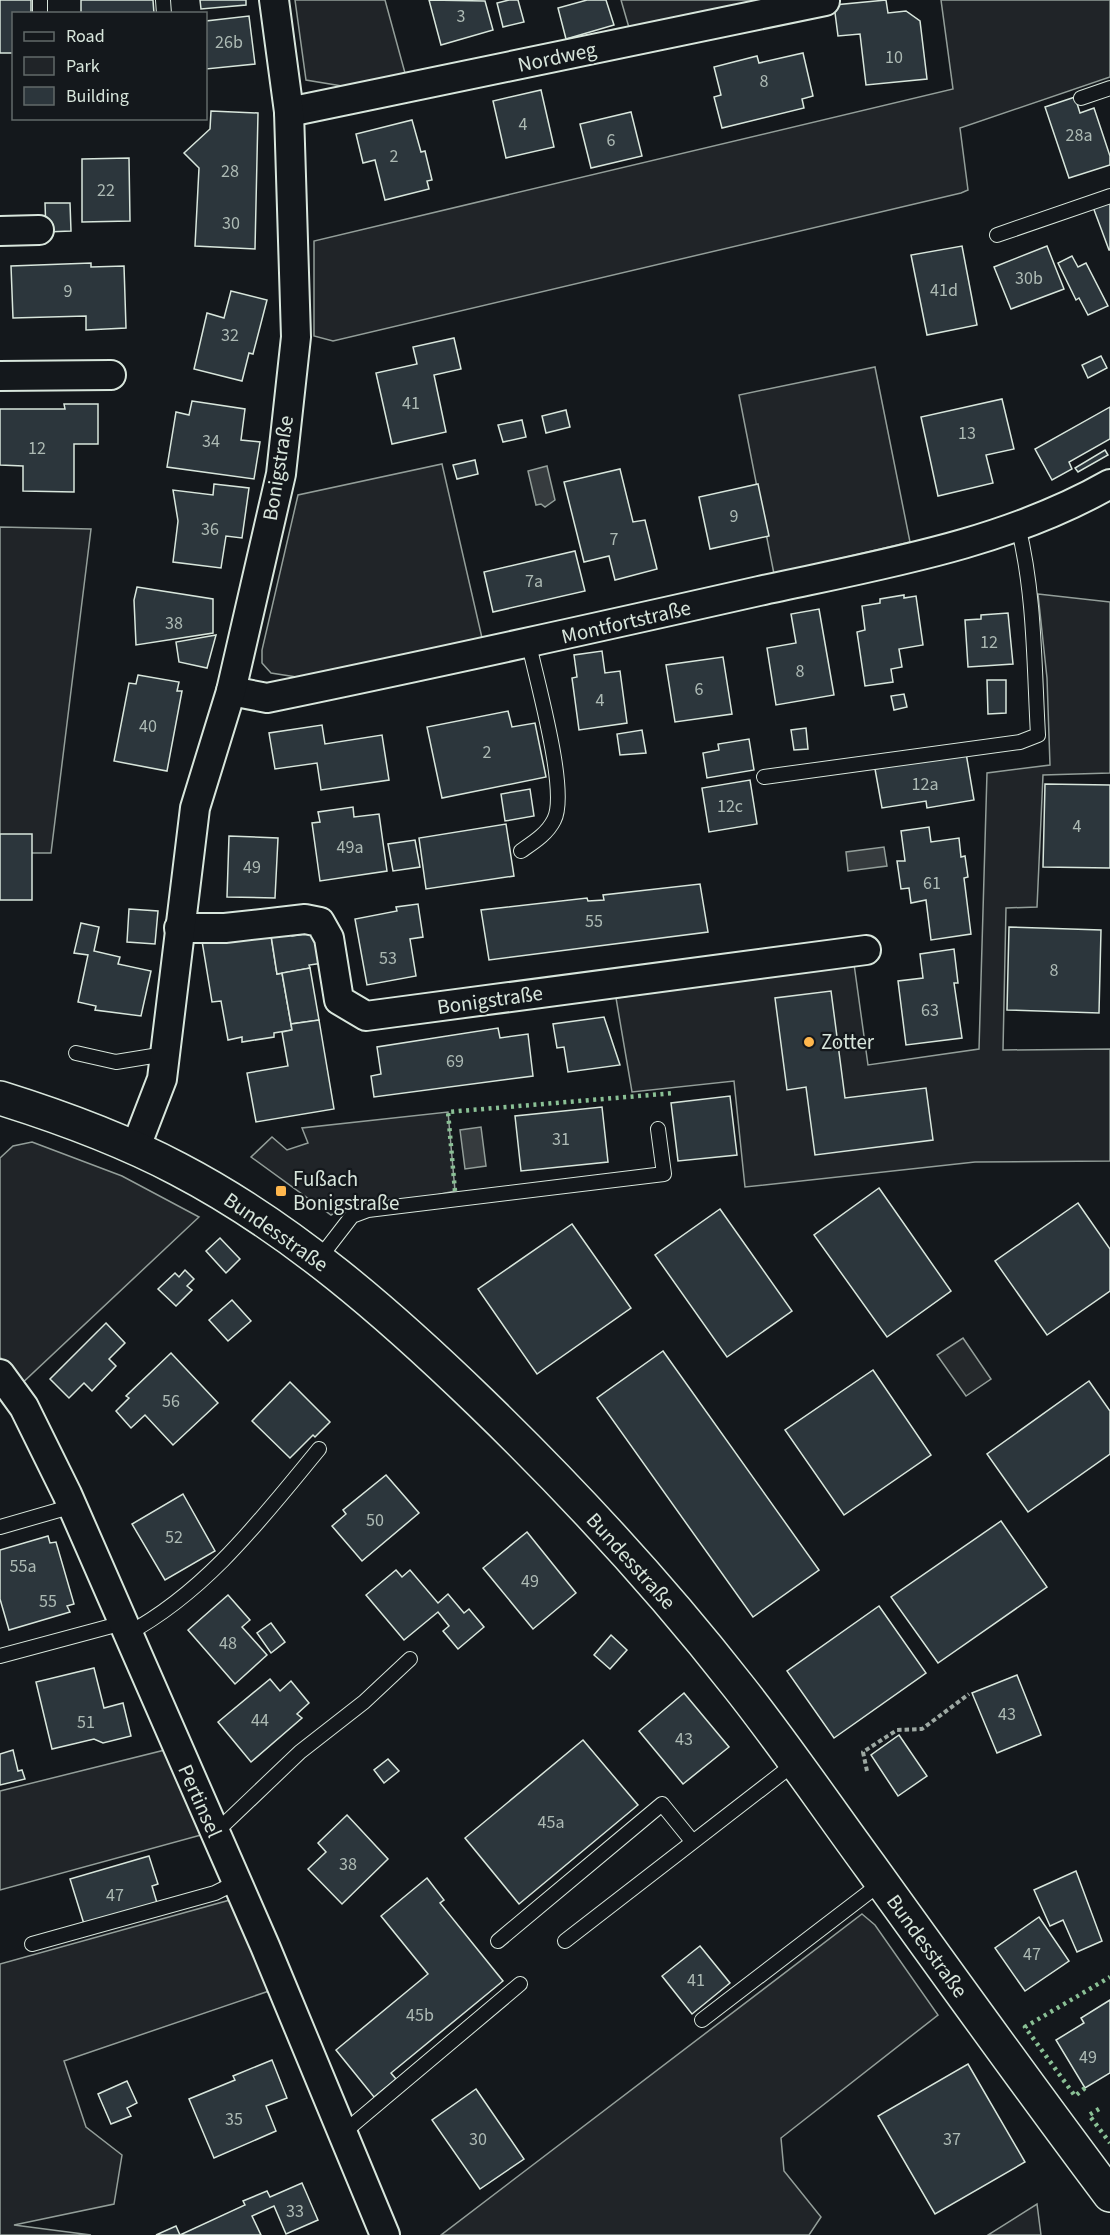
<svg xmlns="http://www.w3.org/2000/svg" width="1110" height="2235" viewBox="0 0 1110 2235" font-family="'Source Sans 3',sans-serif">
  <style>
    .green { fill: #202428; stroke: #939e99; stroke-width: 1.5 }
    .parking { fill: #24282b; stroke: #939e99; stroke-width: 1.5 }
    .water { fill: #363b3e; stroke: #939e99; stroke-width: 1.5 }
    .building { fill: #2c363c; stroke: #d8e6dc; stroke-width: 1.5 }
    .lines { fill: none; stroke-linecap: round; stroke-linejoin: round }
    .lane-casing { stroke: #d8e6dc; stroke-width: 16 }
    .street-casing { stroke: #d8e6dc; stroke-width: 32 }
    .primary-casing { stroke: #d8e6dc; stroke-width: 36 }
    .path { stroke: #9da8a2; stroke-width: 4; stroke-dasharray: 4.5 3; stroke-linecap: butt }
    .lane { stroke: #14181c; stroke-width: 14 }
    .street { stroke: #14181c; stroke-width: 28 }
    .primary { stroke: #14181c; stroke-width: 33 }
    .hedge { stroke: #8ac095; stroke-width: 4.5; stroke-dasharray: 3 4.5; stroke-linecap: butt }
    .poi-dot { fill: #ffb74d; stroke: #14181c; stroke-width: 2 }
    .labels { text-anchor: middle; stroke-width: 4.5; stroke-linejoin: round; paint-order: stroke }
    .number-label { font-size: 18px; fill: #adbab4 }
    .street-label { font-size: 21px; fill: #d8e6dc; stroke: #14181c }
    .poi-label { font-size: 21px; fill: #d8e6dc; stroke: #14181c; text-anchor: start }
  </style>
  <rect width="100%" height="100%" fill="#14181c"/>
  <g class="green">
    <polygon points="295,0 385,0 405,73 348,87 306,80"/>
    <polygon points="621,0 768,0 630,31"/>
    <polygon points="941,0 1110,0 1110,77 960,128 968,190 961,193 333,341 314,336 314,241 953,89"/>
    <polygon points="875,367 910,542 774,574 739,395"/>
    <polygon points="442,464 482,638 303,678 271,673 262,663 262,650 298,495"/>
    <polygon points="0,527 91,529 51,853 0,853"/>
    <polygon points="1038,594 1110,602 1110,773 1043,775 1037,907 1006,908 1003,1050 1110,1049 1110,1161 975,1162 745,1187 734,1081 632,1092 616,998 854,964 868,1065 979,1049 987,773 1050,765 1047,678"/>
    <polygon points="448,1112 455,1191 408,1201 357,1200 331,1215 251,1157 272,1137 287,1150 308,1143 302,1128"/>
    <polygon points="32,1142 122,1176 199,1217 19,1386 0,1357 0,1158 13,1146"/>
    <polygon points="165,1750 201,1835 0,1890 0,1791"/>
    <polygon points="230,1900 269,1991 64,2061 86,2127 122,2155 114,2204 14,2225 91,2235 0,2235 0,1964"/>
    <polygon points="862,1914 875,1925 938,2015 781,2138 784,2171 821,2217 809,2235 441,2235"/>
    <polygon points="1037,2204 1041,2235 988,2235"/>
  </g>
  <polygon class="parking" points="963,1338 991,1379 966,1396 937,1355"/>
  <g class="water">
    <polygon points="547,466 555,500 545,507 541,504 536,505 528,471"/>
    <polygon points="884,847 887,866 848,871 846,852"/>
    <polygon points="481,1127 486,1166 465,1169 460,1130"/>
  </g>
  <g class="building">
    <polygon points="0,0 31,0 31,14 14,14 14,53 0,53"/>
    <polygon points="81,0 153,0 154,14 81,14"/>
    <polygon points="200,0 246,0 246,5 201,9"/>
    <polygon points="429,0 485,1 493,30 441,45"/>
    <polygon points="509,0 518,0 524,22 503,27 497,3"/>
    <polygon points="587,0 606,0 614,25 566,39 558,8"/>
    <polygon points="886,0 888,13 906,11 920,21 927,79 866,85 860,34 838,36 834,5"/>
    <polygon points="249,16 255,64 206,69 206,21"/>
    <polygon points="803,53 813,96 802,99 804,108 722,128 714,97 721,95 714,67 757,56 759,63"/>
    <polygon points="541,90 554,147 506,158 493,101"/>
    <polygon points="1075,97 1080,113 1094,108 1110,156 1110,165 1069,178 1045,107"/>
    <polygon points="211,111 258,113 255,249 195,246 199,168 184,153 210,129"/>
    <polygon points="631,112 642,156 591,168 580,124"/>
    <polygon points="412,120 421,152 425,151 432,180 427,181 429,189 385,200 375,160 363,163 356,134"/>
    <polygon points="129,158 130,221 82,222 82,159"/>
    <polygon points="1110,201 1110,250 1109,250 1093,207"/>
    <polygon points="45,203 70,203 71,231 46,232"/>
    <polygon points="962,246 977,325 927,335 911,255"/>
    <polygon points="1047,246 1064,289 1011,309 994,267"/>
    <polygon points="1072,256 1078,267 1086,263 1108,306 1088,315 1079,298 1076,300 1058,263"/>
    <polygon points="91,263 91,267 124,266 126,328 86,330 86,316 13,318 11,266"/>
    <polygon points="231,291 267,300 253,354 249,353 242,381 194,369 207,313 224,318"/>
    <polygon points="454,338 461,369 434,375 446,432 392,444 376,373 417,364 413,347"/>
    <polygon points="1101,356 1107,368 1088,378 1082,365"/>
    <polygon points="1002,399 1014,449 986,455 993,483 938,496 921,417"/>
    <polygon points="192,401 245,409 241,440 260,442 254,479 167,467 176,412 189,415"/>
    <polygon points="64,404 98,404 98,444 74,444 74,492 23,491 23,466 0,465 0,409 65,409"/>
    <polygon points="1110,407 1110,439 1069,462 1072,469 1052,480 1035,449"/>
    <polygon points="566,410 570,427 546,433 542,416"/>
    <polygon points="522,420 526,437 503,442 498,425"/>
    <polygon points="1105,450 1108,455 1078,472 1075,468"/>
    <polygon points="475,460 478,474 457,479 453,465"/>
    <polygon points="620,469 633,522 645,520 657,569 615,580 609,556 584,562 564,482"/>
    <polygon points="214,484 249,488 242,538 226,536 221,568 173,562 178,521 173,490 213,495"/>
    <polygon points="758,484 769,536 710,549 699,497"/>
    <polygon points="575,551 585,591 493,612 484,572"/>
    <polygon points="137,587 213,599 213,633 136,645 134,600"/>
    <polygon points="904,595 904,598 916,596 923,645 899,649 902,667 891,669 893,682 865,686 857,632 865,630 862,606 880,603 880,599"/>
    <polygon points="819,609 834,695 776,705 767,648 796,643 791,614"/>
    <polygon points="1008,613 1013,664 968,667 965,620 981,619 981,615"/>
    <polygon points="216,635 207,668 179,662 176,642"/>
    <polygon points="602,651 605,673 620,671 627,723 579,730 572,678 577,677 574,655"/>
    <polygon points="723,657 732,714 675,722 666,665"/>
    <polygon points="138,675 179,682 177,691 182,691 167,771 114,761 129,683 136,684"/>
    <polygon points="987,680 1006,680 1006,713 988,714"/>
    <polygon points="904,694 907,707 894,710 891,696"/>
    <polygon points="508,711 512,727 535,723 546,777 442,798 427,727"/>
    <polygon points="322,725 325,744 382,735 389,780 321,790 317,763 275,769 269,733"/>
    <polygon points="806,728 808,749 794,750 791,730"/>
    <polygon points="642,730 646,753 620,755 617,734"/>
    <polygon points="749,739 754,770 707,778 703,753 719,750 718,744"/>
    <polygon points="966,753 974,800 927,808 926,801 882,808 875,769"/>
    <polygon points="750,780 757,824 709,832 702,788"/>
    <polygon points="1045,784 1110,785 1110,868 1043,867"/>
    <polygon points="530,789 534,816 505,821 501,794"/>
    <polygon points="353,807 354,817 379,814 387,871 320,881 312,823 320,822 318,812"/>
    <polygon points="506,824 514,876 426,889 419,838"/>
    <polygon points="929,827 931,842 959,838 961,857 965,856 968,877 964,878 971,934 931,940 926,900 911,903 909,888 901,889 897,861 905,861 901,831"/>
    <rect x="0" y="834" width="32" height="66"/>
    <polygon points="229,836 278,838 275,898 227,897"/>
    <polygon points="415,840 420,867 393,871 388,844"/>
    <polygon points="700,884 708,932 489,960 481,910 587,898 588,901 604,900 603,895"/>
    <polygon points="418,904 423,937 410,939 416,976 367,985 355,919 397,911 396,907"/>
    <polygon points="129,909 158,911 155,944 127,942"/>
    <polygon points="81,923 99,927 94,951 120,957 118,964 151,971 141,1016 95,1010 96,1006 78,1002 88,955 74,953"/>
    <polygon points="1009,927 1101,930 1099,1013 1007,1010"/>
    <polygon points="270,930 277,974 282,973 292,1030 274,1033 274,1037 242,1042 242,1037 228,1040 221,1001 212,1002 202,941"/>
    <polygon points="291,932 292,936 311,933 320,941 323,963 309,965 310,968 277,974 271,935"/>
    <polygon points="954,949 958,983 954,983 962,1038 906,1045 898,981 923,978 920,954"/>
    <polygon points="310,968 319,1020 291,1024 282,973"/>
    <polygon points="831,991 845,1098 926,1088 933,1140 815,1155 806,1087 787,1090 775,998"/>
    <polygon points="604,1017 620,1065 568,1072 564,1047 557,1048 553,1024"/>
    <polygon points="319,1020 334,1109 256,1122 247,1073 288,1066 282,1032 292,1030 291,1024"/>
    <polygon points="498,1028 500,1038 528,1034 533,1076 374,1097 371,1076 381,1074 377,1047"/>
    <polygon points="730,1096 737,1155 678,1161 671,1103"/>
    <polygon points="602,1107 608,1162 521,1171 515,1116"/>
    <polygon points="879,1188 951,1291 887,1337 814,1235"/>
    <polygon points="1078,1203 1110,1249 1110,1291 1047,1335 995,1261"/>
    <polygon points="720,1209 792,1311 727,1357 655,1255"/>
    <polygon points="572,1224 631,1308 537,1374 478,1289"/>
    <polygon points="220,1238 240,1259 226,1273 206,1251"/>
    <polygon points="185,1270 194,1279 187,1286 192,1290 176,1306 158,1289 175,1273 179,1277"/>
    <polygon points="232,1300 251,1321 228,1341 209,1320"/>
    <polygon points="106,1323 125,1343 109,1359 116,1366 92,1391 84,1383 69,1398 50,1379"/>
    <polygon points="663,1351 819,1570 753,1617 597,1398"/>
    <polygon points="171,1353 218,1403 173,1445 145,1415 131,1428 116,1411 129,1398 126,1396"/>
    <polygon points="873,1370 931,1455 844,1515 785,1430"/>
    <polygon points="1089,1381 1110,1411 1110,1454 1028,1512 987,1454"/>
    <polygon points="290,1382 330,1422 315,1437 313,1435 290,1458 252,1421"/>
    <polygon points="386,1475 419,1513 362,1561 332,1526 346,1514 343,1510"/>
    <polygon points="183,1494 215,1551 165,1580 132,1524"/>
    <polygon points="1001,1521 1047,1587 938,1663 891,1597"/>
    <polygon points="527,1532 576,1593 533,1629 483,1568"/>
    <polygon points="48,1536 50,1543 56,1542 74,1604 67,1606 70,1612 9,1630 0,1599 0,1550"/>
    <polygon points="396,1570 402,1577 410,1570 438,1603 448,1594 464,1613 469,1609 484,1627 458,1649 443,1631 449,1626 438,1612 404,1640 366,1595"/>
    <polygon points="228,1595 250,1620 242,1627 267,1655 235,1684 188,1630"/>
    <polygon points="879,1606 926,1673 834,1738 787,1671"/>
    <polygon points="271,1623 285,1642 271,1653 257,1633"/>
    <polygon points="611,1635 627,1650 610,1669 594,1655"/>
    <polygon points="94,1668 104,1708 123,1703 131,1736 103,1743 94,1739 52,1749 36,1682"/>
    <polygon points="1017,1675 1041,1735 997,1753 972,1693"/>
    <polygon points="270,1679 280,1691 291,1681 309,1703 297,1714 302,1718 251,1762 218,1722"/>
    <polygon points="684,1693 729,1747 683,1784 639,1731"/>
    <polygon points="899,1735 927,1776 898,1796 871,1755"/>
    <polygon points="583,1740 638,1805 519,1904 465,1838"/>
    <polygon points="13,1750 18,1771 22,1770 25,1779 0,1785 0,1754"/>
    <polygon points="388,1759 399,1771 384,1783 374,1770"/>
    <polygon points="347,1815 388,1859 342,1904 308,1869 326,1852 318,1843"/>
    <polygon points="149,1856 158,1884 152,1886 157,1903 84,1924 70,1879"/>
    <polygon points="1076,1871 1102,1941 1077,1952 1063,1920 1050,1926 1034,1890"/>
    <polygon points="427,1878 444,1900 440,1903 503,1981 391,2073 396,2079 374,2097 336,2050 428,1974 381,1916"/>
    <polygon points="1039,1917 1069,1961 1025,1991 995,1948"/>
    <polygon points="700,1946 730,1983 692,2014 662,1976"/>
    <polygon points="1110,2000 1110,2073 1085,2088 1056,2040 1084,2023 1081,2018"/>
    <polygon points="272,2060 287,2098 266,2106 276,2131 214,2158 189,2099 235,2080 233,2076"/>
    <polygon points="968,2064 1025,2162 935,2214 878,2116"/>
    <polygon points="127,2081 137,2103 127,2108 131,2116 111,2124 98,2094"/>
    <polygon points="476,2089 524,2159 480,2189 432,2120"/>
    <polygon points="302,2183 318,2220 286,2234 274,2206 252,2216 261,2235 156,2235 176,2226 180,2235 245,2205 243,2201 267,2191 270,2197"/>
  </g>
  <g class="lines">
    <g class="lane-casing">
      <g id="lane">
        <polyline points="40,0 40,14"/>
        <polyline points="163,0 164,14"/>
        <polyline points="1081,98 1110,88"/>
        <polyline points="997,235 1110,196"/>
        <path d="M764 777 1020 742 1038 735C1034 666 1035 594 1018 526"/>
        <path d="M521 851C534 842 547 834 554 820 569 792 536 679 529 644"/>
        <polyline points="76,1053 116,1062 165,1054"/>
        <polyline points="318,1260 352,1216 368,1210 664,1174 658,1129"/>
        <polyline points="0,1527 73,1506"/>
        <path d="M127 1634C207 1591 262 1518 319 1449"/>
        <polyline points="0,1656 123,1623"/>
        <polyline points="215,1833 300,1752 364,1702 410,1659"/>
        <polyline points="498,1941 662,1804 692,1841"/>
        <polyline points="565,1941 795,1763"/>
        <polyline points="32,1944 215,1893 237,1882"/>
        <polyline points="702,2020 881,1883"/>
        <polyline points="343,2133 520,1984"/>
      </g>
    </g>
    <g class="street-casing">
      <g id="street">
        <polyline points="289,112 825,1"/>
        <polyline points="0,231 39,230"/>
        <polyline points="0,376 111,375"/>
        <path d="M231 691 267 698C432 664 595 628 759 591 878 565 1003 545 1110 484"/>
        <polyline points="179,928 225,928 305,919 320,922 329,938 339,1000 366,1016 866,950"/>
        <polyline points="135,1149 162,1079 195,808 231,691 281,474 296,337 289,112 274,0"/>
        <polyline points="0,1374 24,1407 67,1494 265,1946 385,2235"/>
      </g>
    </g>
    <g class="primary-casing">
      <path id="primary" d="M0 1098C61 1117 121 1139 178 1169 291 1228 389 1314 480 1402 572 1491 659 1585 738 1686 784 1744 826 1806 870 1866 949 1976 1028 2086 1110 2195"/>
    </g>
    <polyline class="path" points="867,1771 863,1752 897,1730 922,1729 969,1694"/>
    <use href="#lane" class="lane"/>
    <use href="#street" class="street"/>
    <use href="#primary" class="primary"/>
    <g class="hedge">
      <polyline points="455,1191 448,1112 675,1093"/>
      <polyline points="1085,2088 1075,2096 1025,2027 1110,1977"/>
      <polyline points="1099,2109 1089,2115 1110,2143"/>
    </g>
  </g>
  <g class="poi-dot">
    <circle cx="809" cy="1042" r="6"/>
    <rect x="275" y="1185" width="12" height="12" rx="3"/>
  </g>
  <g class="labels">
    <g class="number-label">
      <text x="461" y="22">3</text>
      <text x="229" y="48">26b</text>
      <text x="894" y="63">10</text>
      <text x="764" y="87">8</text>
      <text x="523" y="130">4</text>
      <text x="1079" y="141">28a</text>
      <text x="611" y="146">6</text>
      <text x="394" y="162">2</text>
      <text x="230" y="177">28</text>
      <text x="106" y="196">22</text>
      <text x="231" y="229">30</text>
      <text x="1029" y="284">30b</text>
      <text x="944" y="296">41d</text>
      <text x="68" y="297">9</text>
      <text x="230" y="341">32</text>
      <text x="411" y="409">41</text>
      <text x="967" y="439">13</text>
      <text x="211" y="447">34</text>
      <text x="37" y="454">12</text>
      <text x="734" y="522">9</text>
      <text x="210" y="535">36</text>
      <text x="614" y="545">7</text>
      <text x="534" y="587">7a</text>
      <text x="174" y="629">38</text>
      <text x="989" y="648">12</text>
      <text x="800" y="677">8</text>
      <text x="699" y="695">6</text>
      <text x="600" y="706">4</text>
      <text x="148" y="732">40</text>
      <text x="487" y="758">2</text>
      <text x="925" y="790">12a</text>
      <text x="730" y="812">12c</text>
      <text x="1077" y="832">4</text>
      <text x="350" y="853">49a</text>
      <text x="252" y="873">49</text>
      <text x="932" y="889">61</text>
      <text x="594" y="927">55</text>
      <text x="388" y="964">53</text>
      <text x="1054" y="976">8</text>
      <text x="930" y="1016">63</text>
      <text x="455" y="1067">69</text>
      <text x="561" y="1145">31</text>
      <text x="171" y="1407">56</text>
      <text x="375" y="1526">50</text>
      <text x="174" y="1543">52</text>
      <text x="23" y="1572">55a</text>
      <text x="530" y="1587">49</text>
      <text x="48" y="1607">55</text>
      <text x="228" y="1649">48</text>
      <text x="1007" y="1720">43</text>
      <text x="260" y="1726">44</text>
      <text x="86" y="1728">51</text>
      <text x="684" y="1745">43</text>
      <text x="551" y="1828">45a</text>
      <text x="348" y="1870">38</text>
      <text x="115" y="1901">47</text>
      <text x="1032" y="1960">47</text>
      <text x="696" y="1986">41</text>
      <text x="420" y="2021">45b</text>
      <text x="1088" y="2063">49</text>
      <text x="234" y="2125">35</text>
      <text x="478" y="2145">30</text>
      <text x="952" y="2145">37</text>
      <text x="295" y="2217">33</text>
    </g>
    <g class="street-label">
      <text transform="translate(557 57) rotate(-12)" y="7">Nordweg</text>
      <text transform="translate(278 468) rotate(-81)" y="7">Bonigstraße</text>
      <text transform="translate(626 622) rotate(-13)" y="7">Montfortstraße</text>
      <text transform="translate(490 1000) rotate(-8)" y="7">Bonigstraße</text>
      <text transform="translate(276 1232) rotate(35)" y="7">Bundesstraße</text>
      <text transform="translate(631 1561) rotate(48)" y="7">Bundesstraße</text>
      <text transform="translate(200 1801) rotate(66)" y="7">Pertinsel</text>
      <text transform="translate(927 1946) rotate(54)" y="7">Bundesstraße</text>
    </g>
    <g class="poi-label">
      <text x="821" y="1049">Zotter</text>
      <text x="293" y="1186">Fußach<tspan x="293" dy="24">Bonigstraße</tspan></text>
    </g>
  </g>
  <rect x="12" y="12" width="195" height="108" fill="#14181c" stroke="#626a69" stroke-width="1.5"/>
  <rect x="24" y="32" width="30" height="9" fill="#14181c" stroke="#626a69" stroke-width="1.5"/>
  <text x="66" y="42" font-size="18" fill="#d8e6dc">Road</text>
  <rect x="24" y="57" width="30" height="18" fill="#202428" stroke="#626a69" stroke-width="1.5"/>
  <text x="66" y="72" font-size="18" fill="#d8e6dc">Park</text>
  <rect x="24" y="87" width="30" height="18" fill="#2c363c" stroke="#626a69" stroke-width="1.5"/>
  <text x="66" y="102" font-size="18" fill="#d8e6dc">Building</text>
</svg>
